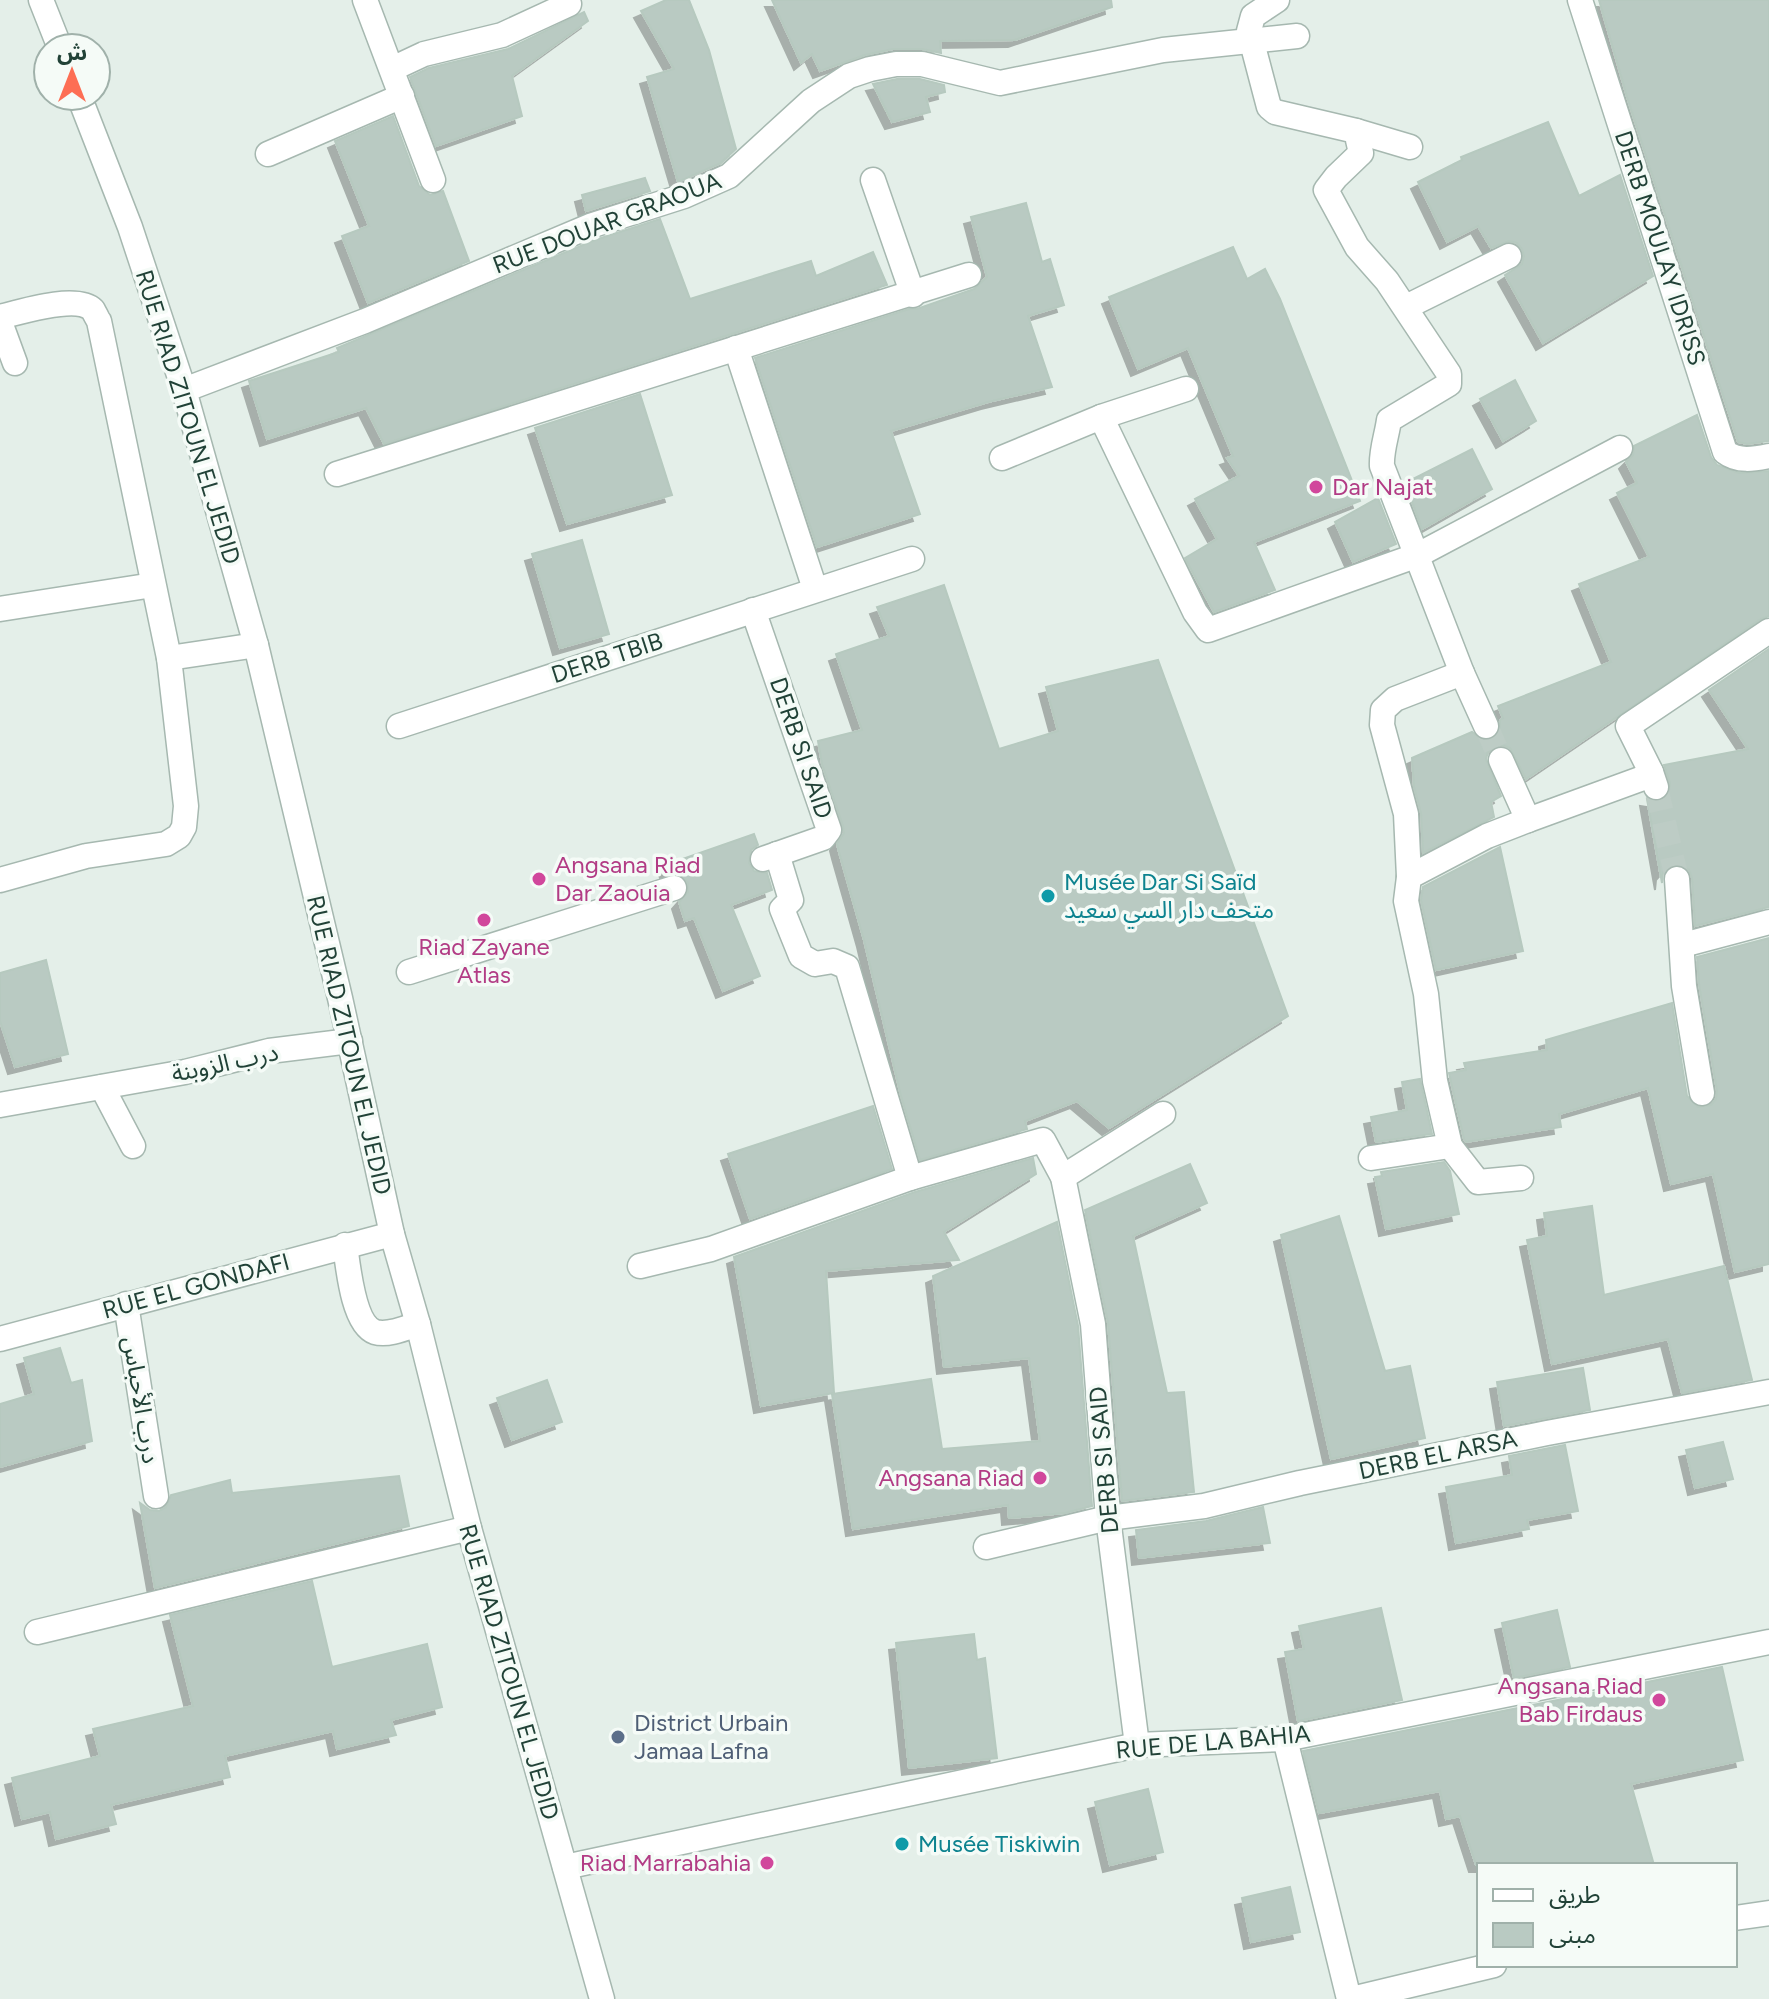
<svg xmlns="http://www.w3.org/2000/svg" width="1769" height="1999" viewBox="0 0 1769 1999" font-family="Figtree,'Noto Sans Arabic',sans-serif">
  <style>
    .building { fill: #b9cac2; stroke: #b6c9bf; stroke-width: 2; filter: url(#shadow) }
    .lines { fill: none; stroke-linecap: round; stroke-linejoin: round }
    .minor-tunnel { stroke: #bdccc5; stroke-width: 24; stroke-dasharray: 24 12; stroke-linecap: butt }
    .service-casing { stroke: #a6b8b0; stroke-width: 27 }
    .minor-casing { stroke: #a6b8b0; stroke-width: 27 }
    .service { stroke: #fff; stroke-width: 24 }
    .minor { stroke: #fff; stroke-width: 24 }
    .hotel-dot { fill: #d1479c; stroke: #f5fbf7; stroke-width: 3 }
    .culture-dot { fill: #0f9aa8; stroke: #f5fbf7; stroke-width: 3 }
    .service-dot { fill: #5c6f8a; stroke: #f5fbf7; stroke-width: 3 }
    .labels { text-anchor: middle; stroke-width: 7; stroke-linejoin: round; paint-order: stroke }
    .street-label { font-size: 24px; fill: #214237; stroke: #f5fbf7 }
    .hotel-label { font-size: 24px; fill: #b23c85; stroke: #f5fbf7; text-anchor: end }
    .culture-label { font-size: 24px; fill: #0d838f; stroke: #f5fbf7; text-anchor: start }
    .service-label { font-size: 24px; fill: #4e5e75; stroke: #f5fbf7; text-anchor: start }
  </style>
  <defs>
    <filter id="shadow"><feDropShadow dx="-7" dy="7" stdDeviation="0" flood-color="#0004"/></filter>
  </defs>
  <rect width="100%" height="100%" fill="#e4efe9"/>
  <g class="building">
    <polygon points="666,0 689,0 709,50 736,149 721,163 678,182 647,77 674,69 641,11"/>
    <polygon points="772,0 1111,0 1112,7 1015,40 940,41 941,53 922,49 893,49 865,55 820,71 812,54 801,63"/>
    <polygon points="1599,0 1769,0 1769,441 1747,444 1738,442 1627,97"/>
    <polygon points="584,12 588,21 512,76 522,116 436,146 410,77 429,68 508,49"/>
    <polygon points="897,79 920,79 944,85 945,92 926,97 930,112 892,122 873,84"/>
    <polygon points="393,116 419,186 430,195 443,191 469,261 368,303 342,236 369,226 335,141"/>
    <polygon points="1548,122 1579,196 1620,175 1653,276 1543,343 1505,275 1522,264 1524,256 1522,249 1517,243 1509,241 1491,248 1478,226 1447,242 1418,182 1462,160 1461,157"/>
    <polygon points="645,178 650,191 586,211 582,195"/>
    <polygon points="1026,203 1042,262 1050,259 1064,305 1028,316 1052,387 988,402 891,431 920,514 817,547 755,358 909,309 917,309 974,289 987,277 971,217"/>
    <polygon points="660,219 690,299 811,261 816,276 873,252 887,285 384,444 366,408 267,439 249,381 339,352 337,348 595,240"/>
    <polygon points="1233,247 1247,279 1265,269 1280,299 1360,501 1254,542 1275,590 1214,612 1185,558 1217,539 1195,499 1239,476 1227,458 1233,456 1188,348 1138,369 1109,297"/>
    <polygon points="1515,380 1536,421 1503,441 1480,399"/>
    <polygon points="640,394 672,495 567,524 535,428"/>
    <polygon points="1697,415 1711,457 1717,465 1739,473 1769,471 1769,616 1761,619 1526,779 1510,748 1502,745 1494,747 1488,752 1486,759 1501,796 1491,802 1494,817 1423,853 1421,813 1414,787 1412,758 1472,732 1484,741 1493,739 1499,734 1500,720 1503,718 1498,706 1611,662 1579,584 1649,557 1617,493 1637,483 1626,462 1633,455 1634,446"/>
    <polygon points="1472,449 1492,489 1422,529 1405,483"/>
    <polygon points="1378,498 1396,544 1353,562 1335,522"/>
    <polygon points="582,540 609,634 560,648 532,554"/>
    <polygon points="944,585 999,749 1058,731 1046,687 1158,660 1288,1016 1109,1128 1077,1101 1025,1121 1027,1129 920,1160 901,1096 864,940 839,852 837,844 844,833 843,826 822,764 818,741 862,730 836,654 889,636 877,607"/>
    <polygon points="1769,649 1769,907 1695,926 1692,878 1689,870 1677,864 1669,866 1663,873 1662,883 1647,799 1660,801 1668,796 1670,783 1664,765 1748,749 1709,690"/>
    <polygon points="754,834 758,845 751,850 749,863 754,871 767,873 772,890 731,905 760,976 723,991 694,918 685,921 679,902 688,892 688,883 678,874 668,874 665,865"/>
    <polygon points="1500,847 1523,951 1436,970 1421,900 1423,887"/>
    <polygon points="1769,938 1769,1264 1735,1272 1713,1174 1671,1184 1648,1088 1559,1114 1561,1127 1466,1142 1464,1139 1449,1073 1466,1070 1464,1063 1547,1050 1546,1040 1672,1003 1687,1096 1698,1107 1711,1105 1716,1099 1717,1091 1699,984 1697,957"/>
    <polygon points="46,960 68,1054 15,1067 0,1021 0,973"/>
    <polygon points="1420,1079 1432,1134 1376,1142 1371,1117 1407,1110 1402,1082"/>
    <polygon points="873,1106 892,1169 750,1219 728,1154"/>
    <polygon points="1033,1158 1036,1174 944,1232 959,1260 826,1271 834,1393 761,1406 734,1257 915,1192"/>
    <polygon points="1444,1162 1450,1171 1459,1214 1386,1229 1375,1177 1382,1176 1381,1172"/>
    <polygon points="1190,1164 1207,1203 1133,1236 1167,1393 1184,1392 1194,1492 1122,1501 1108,1323 1085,1210"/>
    <polygon points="1592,1206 1604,1295 1724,1266 1752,1380 1682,1393 1668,1339 1552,1364 1527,1240 1547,1236 1544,1213"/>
    <polygon points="1339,1216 1385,1371 1410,1366 1425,1438 1331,1459 1281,1235"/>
    <polygon points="1057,1222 1078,1326 1092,1506 1065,1513 1009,1518 1008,1505 853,1529 832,1394 931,1379 942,1449 1040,1441 1029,1358 944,1367 933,1276"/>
    <polygon points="60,1348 71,1383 82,1380 92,1441 0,1467 0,1404 34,1394 24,1358"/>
    <polygon points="1583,1368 1590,1410 1504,1426 1497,1382"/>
    <polygon points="547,1380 562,1422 512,1440 497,1398"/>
    <polygon points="1723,1442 1733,1479 1695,1488 1686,1450"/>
    <polygon points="1565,1445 1578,1511 1527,1520 1529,1529 1456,1543 1446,1487 1512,1475 1509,1456"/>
    <polygon points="399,1476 409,1526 155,1588 140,1503 150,1510 159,1511 166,1507 171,1495 230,1480 232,1493"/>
    <polygon points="1263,1507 1270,1543 1139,1558 1136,1530 1206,1521"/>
    <polygon points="312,1581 332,1667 427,1644 442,1707 391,1720 396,1735 337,1749 333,1731 225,1756 230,1777 111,1805 116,1824 56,1839 50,1812 22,1819 12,1778 100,1756 93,1729 193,1706 170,1615"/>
    <polygon points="1381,1608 1402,1700 1298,1721 1285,1652 1304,1649 1299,1626"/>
    <polygon points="1557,1610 1570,1667 1514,1678 1502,1623"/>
    <polygon points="974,1634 977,1660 985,1658 997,1758 909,1768 896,1643"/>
    <polygon points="1722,1667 1743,1760 1631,1784 1654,1865 1476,1865 1460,1816 1446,1819 1440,1791 1319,1813 1303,1751"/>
    <polygon points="1148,1789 1163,1852 1110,1865 1095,1802"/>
    <polygon points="1290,1887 1300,1932 1251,1942 1242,1898"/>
  </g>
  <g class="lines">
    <g class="minor-tunnel">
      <polyline points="1486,726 1501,760"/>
      <polyline points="1656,787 1677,879"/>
    </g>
    <g class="service-casing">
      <g id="service">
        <path d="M1580 0 1725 452C1738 462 1754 459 1769 456"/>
        <polyline points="1356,131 1410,147"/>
        <polyline points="873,180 913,295"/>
        <polyline points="1406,307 1509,256"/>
        <path d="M0 317C20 312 77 294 93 310 93 310 98 320 99 321L169 658 186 806 184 827 179 836 166 844 86 856 0 880"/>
        <polyline points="0,322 15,363"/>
        <polyline points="736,348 815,589"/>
        <polyline points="1101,417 1195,612 1208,630 1418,555 1620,448"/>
        <polyline points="1002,458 1101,417 1186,389"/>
        <polyline points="337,474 969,275"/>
        <polyline points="0,609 153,585"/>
        <polyline points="753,610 829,830 823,838 763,859"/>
        <polyline points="169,658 256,645"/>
        <polyline points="399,726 912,559"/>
        <polyline points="1651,772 1628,726 1769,631"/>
        <polyline points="1409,877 1406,814 1382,725 1383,710 1395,699 1462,673"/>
        <polyline points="1683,945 1769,922"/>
        <polyline points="409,972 674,888"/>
        <polyline points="102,1087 133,1146"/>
        <polyline points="0,1105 185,1072 269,1051 350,1041"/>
        <polyline points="1371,1158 1450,1146"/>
        <polyline points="1063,1177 1163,1114"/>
        <polyline points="640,1266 711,1249 910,1178"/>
        <polyline points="126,1304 156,1496"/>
        <polyline points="0,1339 392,1234"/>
        <polyline points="986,1547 1108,1518 1204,1506 1300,1483 1547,1433 1769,1392"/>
        <polyline points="37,1632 469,1528"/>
        <polyline points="1285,1739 1349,1999"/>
        <polyline points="565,1867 1137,1745 1285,1739 1769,1642"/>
        <polyline points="1735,1918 1769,1913"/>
        <polyline points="1352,1999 1494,1965"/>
      </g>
    </g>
    <g class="minor-casing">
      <g id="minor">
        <polyline points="41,0 60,48"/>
        <polyline points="365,0 433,180"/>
        <path d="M1277 0 1253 16 1249 31 1269 107 1275 112 1356 131 1361 153 1336 177 1326 190 1357 247 1387 281 1449 374V384L1389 420C1387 435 1381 451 1382 466L1462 673 1486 726"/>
        <polyline points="392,69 424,54 502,35 569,4"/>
        <polyline points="79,96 130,227 184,390 256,645 340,998 392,1234 418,1324 469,1528 602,1999"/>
        <polyline points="268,154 402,96"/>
        <polyline points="184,390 365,321 590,226 684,196 729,176 811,101 849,76 870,69 896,64 922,64 1000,83 1163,50 1297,36"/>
        <polyline points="1501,760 1528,820 1487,836 1409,877 1406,901 1426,994 1435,1081 1450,1146 1478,1182 1521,1178"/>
        <polyline points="1528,820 1643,778 1651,772 1656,787"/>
        <polyline points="777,854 791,900 782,909 801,956 815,964 833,961 847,967 910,1178 1043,1140 1063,1177 1093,1324 1108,1518 1137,1745"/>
        <polyline points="1677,879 1684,986 1702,1093"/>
        <path d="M345 1245C348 1266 353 1324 375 1332 388 1336 406 1328 418 1324"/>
      </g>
    </g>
    <use href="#service" class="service"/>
    <use href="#minor" class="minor"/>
  </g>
  <g class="hotel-dot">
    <circle cx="1316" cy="487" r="8"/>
    <circle cx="539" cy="879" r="8"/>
    <circle cx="484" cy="920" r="8"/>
    <circle cx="1040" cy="1478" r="8"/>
    <circle cx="1659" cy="1700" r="8"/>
    <circle cx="767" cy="1863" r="8"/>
  </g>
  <g class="culture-dot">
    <circle cx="1048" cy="896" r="8"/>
    <circle cx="902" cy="1844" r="8"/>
  </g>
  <circle class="service-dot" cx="618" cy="1737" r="8"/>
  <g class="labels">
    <g class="street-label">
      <text transform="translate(607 223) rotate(-21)" y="8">RUE DOUAR GRAOUA</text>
      <text transform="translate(1660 248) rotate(72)" y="8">DERB MOULAY IDRISS</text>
      <text transform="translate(188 417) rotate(73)" y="8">RUE RIAD ZITOUN EL JEDID</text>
      <text transform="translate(607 658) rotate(-18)" y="8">DERB TBIB</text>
      <text transform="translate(801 748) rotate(71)" y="8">DERB SI SAID</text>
      <text transform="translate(349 1045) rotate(77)" y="8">RUE RIAD ZITOUN EL JEDID</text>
      <text transform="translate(225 1063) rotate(-12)" y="8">درب الزوبنة</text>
      <text transform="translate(196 1286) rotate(-15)" y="8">RUE EL GONDAFI</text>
      <text transform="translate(141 1400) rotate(81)" y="8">درب الأحباس</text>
      <text transform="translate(1438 1455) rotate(-12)" y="8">DERB EL ARSA</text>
      <text transform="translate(1104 1460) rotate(-95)" y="8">DERB SI SAID</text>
      <text transform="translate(509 1672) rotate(74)" y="8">RUE RIAD ZITOUN EL JEDID</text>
      <text transform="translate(1213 1742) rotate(-5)" y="8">RUE DE LA BAHIA</text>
    </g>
    <g class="hotel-label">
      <text x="1332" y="495" text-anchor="start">Dar Najat</text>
      <text x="555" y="873" text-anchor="start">Angsana Riad<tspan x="555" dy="28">Dar Zaouia</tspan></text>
      <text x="484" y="955" text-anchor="middle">Riad Zayane<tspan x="484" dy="28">Atlas</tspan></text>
      <text x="1024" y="1486">Angsana Riad</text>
      <text x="1643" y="1694">Angsana Riad<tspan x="1643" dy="28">Bab Firdaus</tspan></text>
      <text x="751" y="1871">Riad Marrabahia</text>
    </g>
    <g class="culture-label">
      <text x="1064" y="890">Musée Dar Si Saïd<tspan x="1064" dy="28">متحف دار السي سعيد</tspan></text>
      <text x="918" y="1852">Musée Tiskiwin</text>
    </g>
    <g class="service-label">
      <text x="634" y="1731">District Urbain<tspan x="634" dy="28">Jamaa Lafna</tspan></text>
    </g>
  </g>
  <rect x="1477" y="1863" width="260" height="104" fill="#f5fbf7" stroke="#a0b1aa" stroke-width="2"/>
  <rect x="1493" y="1889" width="40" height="12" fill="#ffffff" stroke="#a0b1aa" stroke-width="2"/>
  <text x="1549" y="1903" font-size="24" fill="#214237">طريق</text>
  <rect x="1493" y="1923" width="40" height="24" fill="#b9cac2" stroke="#a0b1aa" stroke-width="2"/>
  <text x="1549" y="1943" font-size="24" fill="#214237">مبنى</text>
  <g transform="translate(72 72)"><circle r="38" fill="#f5fbf7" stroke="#a0b1aa" stroke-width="2"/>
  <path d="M0-6L14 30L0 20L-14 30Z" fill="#fd6e54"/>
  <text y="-12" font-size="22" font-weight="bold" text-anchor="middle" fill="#214237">ش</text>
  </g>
</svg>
